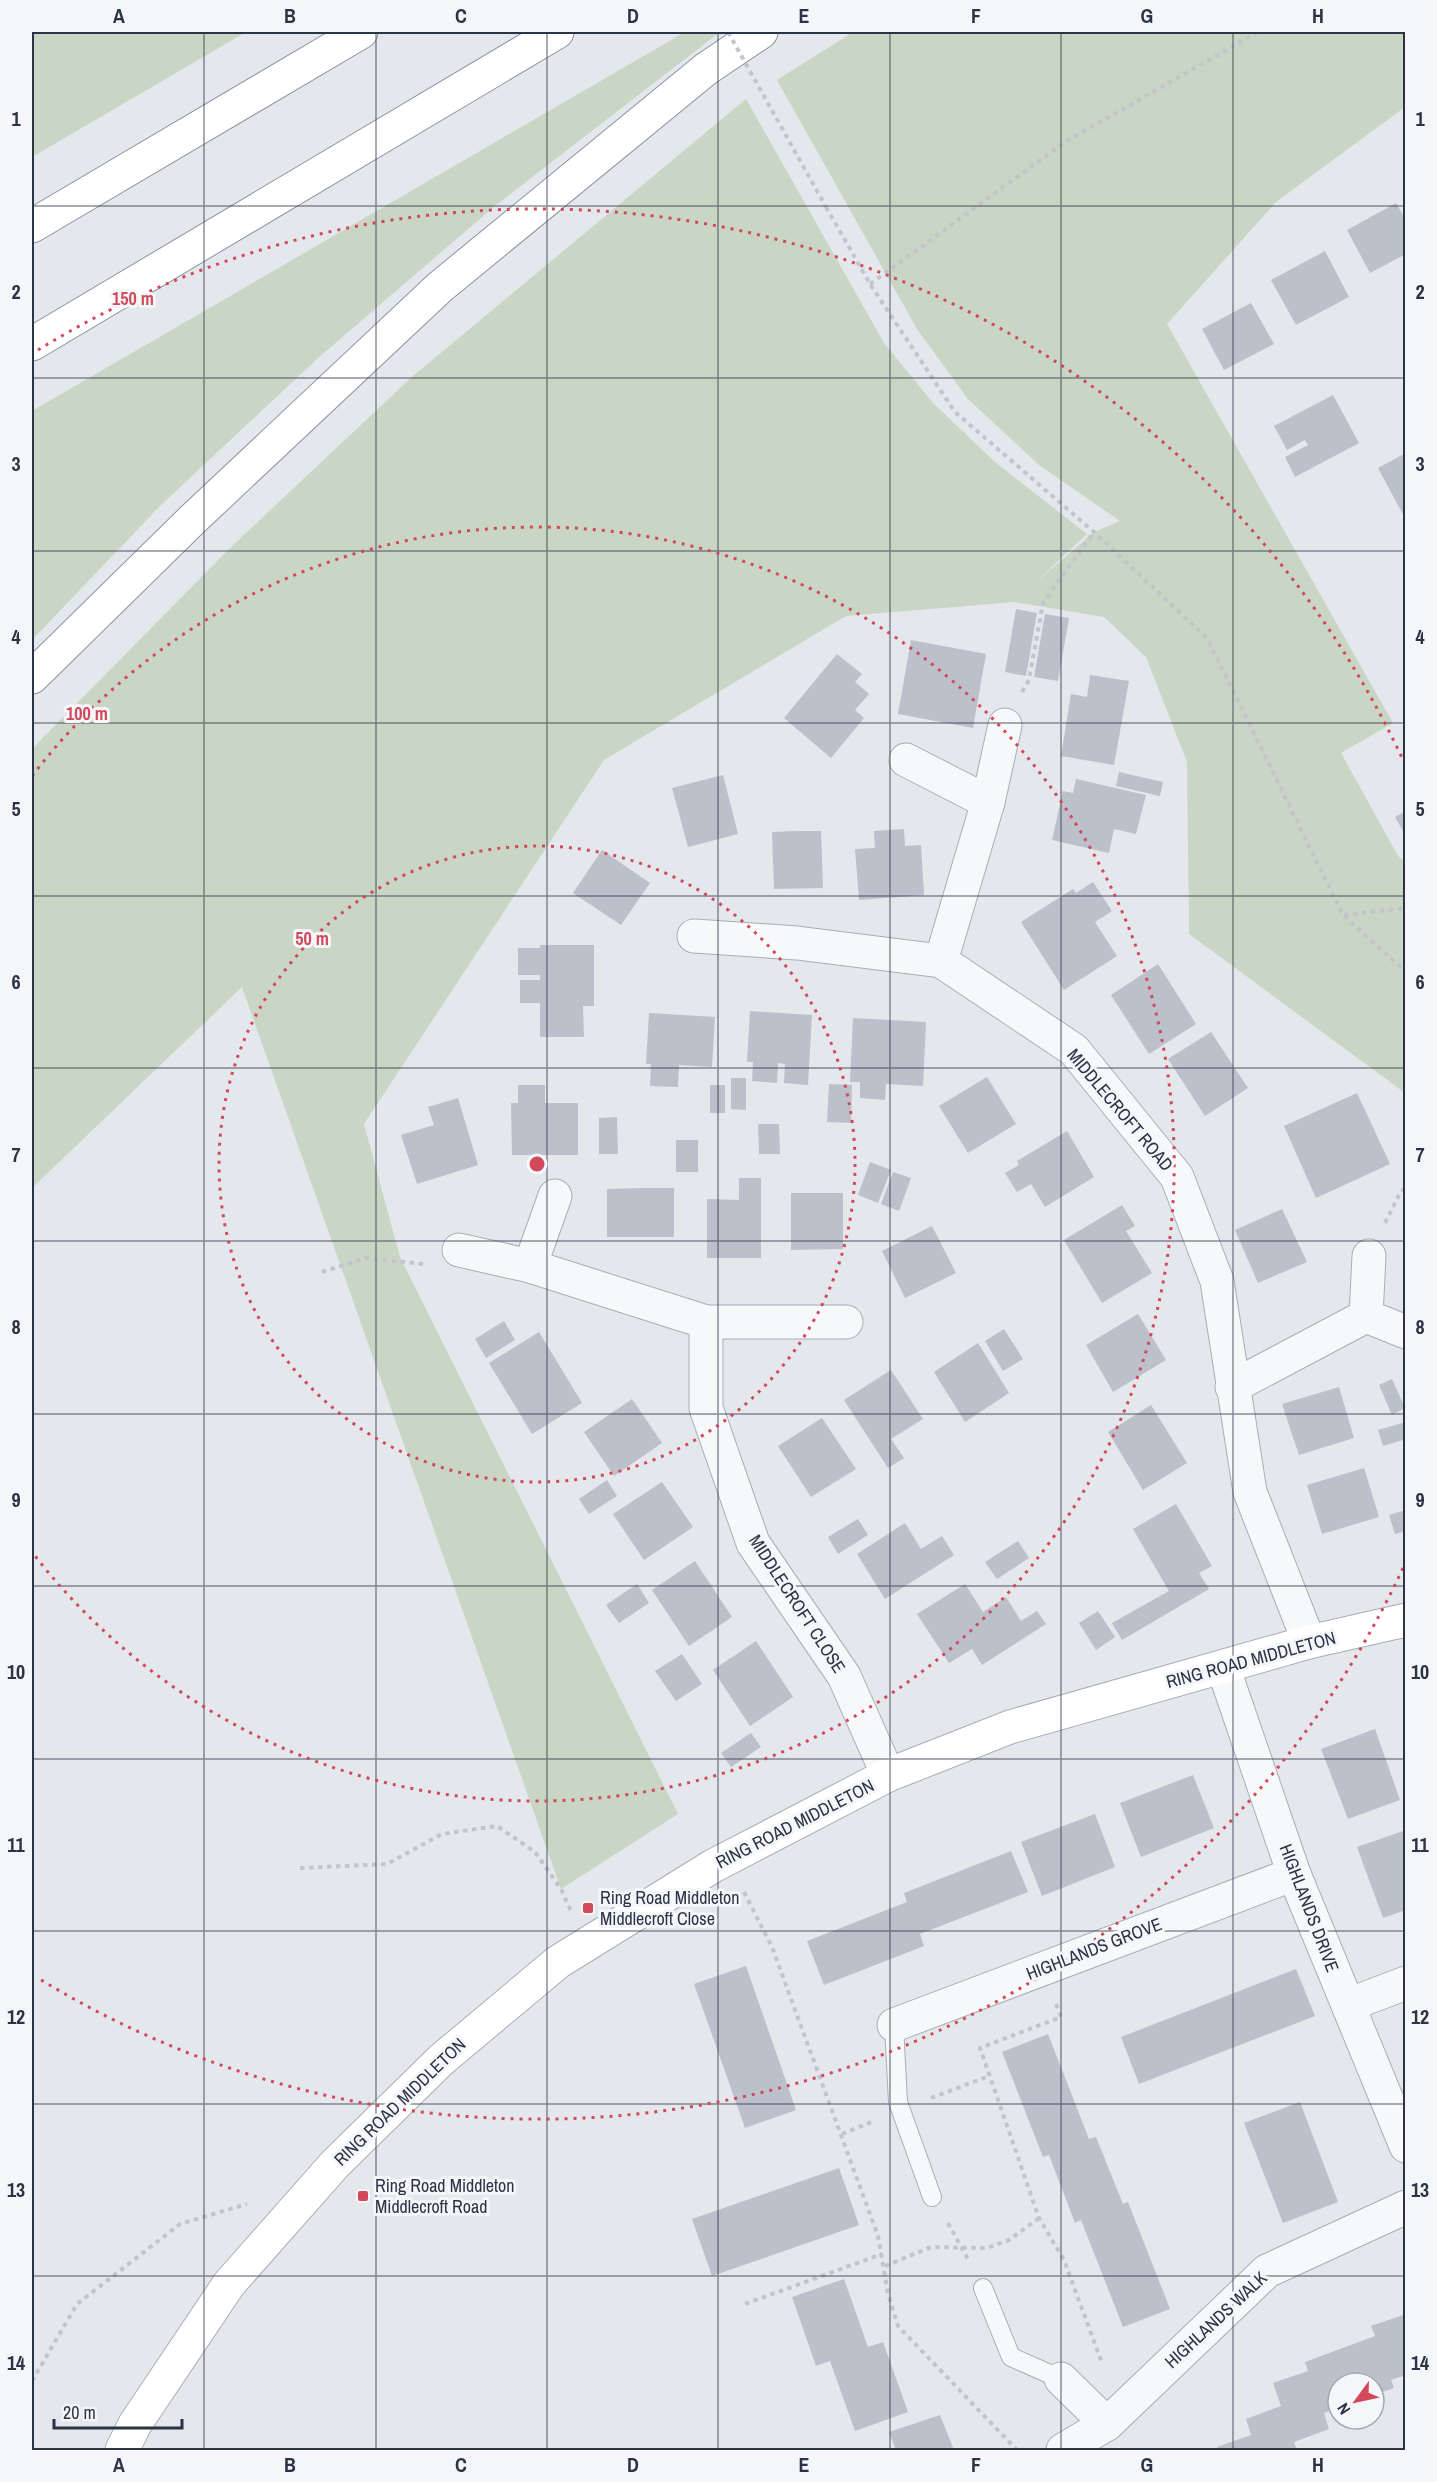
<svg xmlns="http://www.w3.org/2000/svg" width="1437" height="2482" viewBox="0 0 1437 2482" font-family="'Archivo Narrow',sans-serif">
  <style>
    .green { fill: #c9d6c5 }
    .building { fill: #bbc0ca }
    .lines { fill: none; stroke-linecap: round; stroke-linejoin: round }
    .lane-casing { stroke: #a9aeb7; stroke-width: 20 }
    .street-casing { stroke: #a9aeb7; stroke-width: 35 }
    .secondary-casing { stroke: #a9aeb7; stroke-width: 35 }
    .highway-casing { stroke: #8b94a3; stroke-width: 35 }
    .path { stroke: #c2c5cb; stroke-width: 4; stroke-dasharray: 4.5 4.5; stroke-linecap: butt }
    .lane { stroke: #f7f8fa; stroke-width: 18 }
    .street { stroke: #f7f8fa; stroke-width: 33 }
    .secondary { stroke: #fff; stroke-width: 33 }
    .highway { stroke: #fff; stroke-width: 33 }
    .path-bridge { stroke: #c2c5cb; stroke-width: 4; stroke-dasharray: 4.5 4.5; stroke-linecap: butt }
    .grid { fill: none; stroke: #2b3445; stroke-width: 1.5; stroke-opacity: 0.55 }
    .ring { fill: none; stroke: #d1495b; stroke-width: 3; stroke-dasharray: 3 6 }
    .poi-dot { fill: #d1495b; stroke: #f4f6f9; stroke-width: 2 }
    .labels { text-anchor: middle; stroke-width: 6; stroke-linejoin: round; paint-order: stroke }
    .street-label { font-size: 18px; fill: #2b3445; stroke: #f4f6f9 }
    .poi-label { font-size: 18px; fill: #2b3445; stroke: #f4f6f9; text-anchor: start }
    .centre { fill: #d1495b; stroke: #f4f6f9; stroke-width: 3 }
    .ring-label { font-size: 18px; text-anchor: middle; font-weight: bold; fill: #d1495b; stroke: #f4f6f9; stroke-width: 6; stroke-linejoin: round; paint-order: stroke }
    .neatline { fill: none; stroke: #2b3445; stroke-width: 2 }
    .grid-label { font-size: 20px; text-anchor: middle; font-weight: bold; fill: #2b3445 }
  </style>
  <rect width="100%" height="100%" fill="#e4e7ec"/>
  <g class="green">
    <polygon points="32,32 246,32 32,157"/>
    <polygon points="685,32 720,32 496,205 318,358 160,506 32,640 32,411"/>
    <polygon points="853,32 1405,32 1405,107 1276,202 1167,324 1393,723 1341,753 1398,856 1405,861 1405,1093 1189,934 1187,762 1146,657 1104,617 1015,602 846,616 604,760 364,1124 400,1257 678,1814 561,1889 242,987 32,1188 32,749 231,547 413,376 746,99 884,343 933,403 995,462 1087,534 1035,583 1094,532 1120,521 1039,465 968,399 917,329 777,80"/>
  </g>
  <g class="building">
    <polygon points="1396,203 1406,220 1406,254 1370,273 1347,230"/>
    <polygon points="1325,251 1349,297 1296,325 1271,280"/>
    <polygon points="1251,303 1274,344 1224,370 1202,329"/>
    <polygon points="1333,395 1359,443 1295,477 1285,457 1308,445 1305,440 1287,450 1274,426"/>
    <polygon points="1406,453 1406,520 1378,468"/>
    <polygon points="1016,609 1037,613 1026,676 1005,672"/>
    <polygon points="1045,614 1069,618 1058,681 1034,677"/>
    <polygon points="911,640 986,654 973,728 898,714"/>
    <polygon points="837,654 862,674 855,682 869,694 855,710 864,718 831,758 784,718"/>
    <polygon points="1090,675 1129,681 1114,765 1061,756 1071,694 1087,697"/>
    <polygon points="1119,772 1163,782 1160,796 1116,786"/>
    <polygon points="723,775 738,834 688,847 672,788"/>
    <polygon points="1076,779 1146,795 1136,834 1114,829 1109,853 1052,840 1063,791 1073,793"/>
    <polygon points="1406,811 1406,836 1395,817"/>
    <polygon points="904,829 905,846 921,845 924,895 859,900 855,849 875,848 874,831"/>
    <polygon points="797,831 821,831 823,888 774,889 772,832"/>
    <polygon points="602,850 650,883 621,925 573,893"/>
    <polygon points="1093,882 1112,911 1095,922 1117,956 1064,990 1021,922 1073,889 1076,893"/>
    <polygon points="540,945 594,945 594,1006 583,1006 584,1037 540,1037 540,1003 520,1003 520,980 540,980 540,975 518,975 518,948 540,948"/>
    <polygon points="1158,964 1196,1024 1149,1054 1111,995"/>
    <polygon points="750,1011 812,1015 808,1085 784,1083 785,1064 778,1063 777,1083 752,1081 753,1062 747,1062"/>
    <polygon points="649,1013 715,1017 712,1067 679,1065 678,1087 650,1086 651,1064 646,1064"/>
    <polygon points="853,1018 926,1022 923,1086 886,1084 885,1100 860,1098 860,1082 850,1082"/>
    <polygon points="1211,1032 1248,1088 1205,1116 1168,1059"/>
    <polygon points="987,1077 1016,1124 968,1153 939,1106"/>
    <polygon points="731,1078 746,1078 746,1110 731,1109"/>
    <polygon points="829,1084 852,1085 851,1123 827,1122"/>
    <polygon points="518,1085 545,1085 545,1103 578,1103 578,1155 512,1155 511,1103 518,1103"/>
    <rect x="710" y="1085" width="15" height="28"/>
    <polygon points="1357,1093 1390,1164 1316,1198 1284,1126"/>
    <polygon points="458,1098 478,1165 417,1184 401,1135 434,1125 428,1107"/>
    <polygon points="617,1117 618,1154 599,1154 599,1118"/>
    <polygon points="758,1124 779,1124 780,1154 759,1154"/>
    <polygon points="1067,1131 1094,1177 1045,1207 1031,1184 1017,1192 1005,1173 1019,1165 1017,1161"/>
    <rect x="676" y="1140" width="22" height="32"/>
    <polygon points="870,1162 891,1170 878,1203 858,1195"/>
    <polygon points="893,1172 911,1178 899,1211 881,1204"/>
    <polygon points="739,1178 761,1178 761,1258 707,1258 707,1199 739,1200"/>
    <polygon points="641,1188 674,1188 674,1237 607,1237 607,1189"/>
    <polygon points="791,1193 843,1193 843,1249 791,1250"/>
    <polygon points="1122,1205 1135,1226 1126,1231 1152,1273 1102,1303 1064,1240"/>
    <polygon points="1282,1209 1307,1262 1258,1283 1235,1230"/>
    <polygon points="932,1226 956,1273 905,1298 882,1251"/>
    <polygon points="1138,1314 1166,1360 1113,1392 1086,1345"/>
    <polygon points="504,1321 515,1340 486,1358 475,1339"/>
    <polygon points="1004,1329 1023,1359 1003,1371 985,1341"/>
    <polygon points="539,1332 582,1403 532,1434 489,1363"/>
    <polygon points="978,1343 1009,1393 965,1422 934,1372"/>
    <polygon points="891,1370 923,1419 891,1439 904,1458 888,1468 844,1400"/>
    <polygon points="1392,1379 1405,1408 1392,1415 1379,1385"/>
    <polygon points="1339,1387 1354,1438 1299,1455 1282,1404"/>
    <polygon points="632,1399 662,1443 614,1476 584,1432"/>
    <polygon points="1151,1405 1187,1463 1143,1490 1108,1432"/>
    <polygon points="822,1418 856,1469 811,1497 778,1446"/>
    <polygon points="1406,1422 1406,1439 1383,1446 1378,1430"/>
    <polygon points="1364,1468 1379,1517 1322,1534 1307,1485"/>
    <polygon points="607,1480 617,1496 589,1514 579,1499"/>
    <polygon points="662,1482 693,1527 644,1560 613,1514"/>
    <polygon points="1176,1504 1212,1566 1199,1573 1209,1589 1122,1640 1112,1623 1169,1591 1133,1529"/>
    <polygon points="1406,1510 1406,1531 1395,1534 1389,1515"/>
    <polygon points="858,1519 868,1535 838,1554 828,1537"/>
    <polygon points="905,1523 921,1549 942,1536 954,1555 885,1599 857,1554"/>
    <polygon points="1018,1541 1029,1558 997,1579 985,1562"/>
    <polygon points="695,1561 732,1617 689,1646 652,1590"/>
    <polygon points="637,1584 649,1603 619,1623 606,1605"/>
    <polygon points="965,1584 983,1612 1006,1597 1021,1621 1037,1611 1046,1624 982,1665 972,1649 949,1663 917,1614"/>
    <polygon points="1098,1611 1115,1637 1096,1650 1079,1623"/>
    <polygon points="756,1641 793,1697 750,1726 713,1670"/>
    <polygon points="682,1654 702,1684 676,1701 655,1671"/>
    <polygon points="1375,1729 1400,1800 1348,1819 1321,1749"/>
    <polygon points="751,1733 761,1747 731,1767 721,1753"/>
    <polygon points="1193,1775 1214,1828 1141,1857 1120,1803"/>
    <polygon points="1095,1814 1115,1867 1042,1896 1021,1842"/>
    <polygon points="1406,1830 1406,1910 1383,1918 1357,1847"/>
    <polygon points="1011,1851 1028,1892 920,1934 924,1946 824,1985 807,1941 907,1902 904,1893"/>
    <polygon points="746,1966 796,2110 745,2128 694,1984"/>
    <polygon points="1296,1969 1315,2016 1139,2084 1121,2037"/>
    <polygon points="1048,2034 1089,2139 1096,2137 1123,2204 1128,2202 1170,2309 1123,2327 1081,2220 1075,2223 1049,2155 1043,2157 1002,2052"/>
    <polygon points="1300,2102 1338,2202 1283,2223 1244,2123"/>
    <polygon points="839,2168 859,2225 712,2276 692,2219"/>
    <polygon points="844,2279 868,2347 883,2342 908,2412 855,2431 830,2361 816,2366 792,2297"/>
    <polygon points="1406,2314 1406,2375 1391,2380 1394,2388 1374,2395 1374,2383 1338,2383 1338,2408 1324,2413 1329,2429 1294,2442 1297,2450 1219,2450 1217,2447 1251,2435 1246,2419 1281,2406 1273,2383 1308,2371 1305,2362 1375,2336 1371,2326"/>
    <polygon points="940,2415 954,2450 896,2450 889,2432"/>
  </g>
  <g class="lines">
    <g class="lane-casing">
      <g id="lane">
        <polyline points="894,2025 898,2102 932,2197"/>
        <polyline points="983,2288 1011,2357 1061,2379"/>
      </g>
    </g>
    <g class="street-casing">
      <g id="street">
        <polyline points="906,760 988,802"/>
        <polyline points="694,936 797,943 941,961 1074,1050 1177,1177 1217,1281 1250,1492 1309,1642"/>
        <polyline points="941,961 988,802 1005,725"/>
        <polyline points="459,1250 530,1266 706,1322 706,1408 753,1543 844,1676 888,1775"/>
        <polyline points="530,1266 555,1196"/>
        <polyline points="1366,1316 1406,1332"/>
        <polyline points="706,1322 846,1322"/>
        <polyline points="1232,1387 1366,1316 1369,1256"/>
        <polyline points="1223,1667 1294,1874 1406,2146"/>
        <polyline points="1348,2005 1406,1983"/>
        <polyline points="894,2025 1294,1874"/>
        <polyline points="1061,2379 1107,2424"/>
        <polyline points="1063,2450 1107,2424 1267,2271 1406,2207"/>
      </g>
    </g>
    <g class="secondary-casing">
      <polyline id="secondary" points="122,2450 135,2424 229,2284 335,2164 441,2060 558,1962 713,1866 888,1775 1010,1727 1309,1642 1406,1620"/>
    </g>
    <g class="highway-casing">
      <g id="highway">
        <polyline points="32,226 361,32"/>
        <polyline points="32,344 557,32"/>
        <polyline points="32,677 193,519 440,287 706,69 761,32"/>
      </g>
    </g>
    <g class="path">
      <polyline points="826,207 870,284 955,412 1094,532 1207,638 1343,915 1406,972"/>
      <polyline points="870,284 1065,142 1258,32"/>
      <polyline points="1022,692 1029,680 1043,603 1094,532"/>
      <polyline points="1344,915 1406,908"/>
      <polyline points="1385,1223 1401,1191 1406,1188"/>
      <polyline points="322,1272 366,1258 423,1264"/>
      <polyline points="300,1868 387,1864 442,1834 497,1826 535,1852 561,1889 571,1911"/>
      <polyline points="744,1892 772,1947 878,2236 888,2294 898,2326 1017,2450"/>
      <polyline points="1056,2004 1061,2017 980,2048 1039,2218 1064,2260 1102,2363"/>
      <polyline points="931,2098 989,2076"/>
      <polyline points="842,2134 874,2121"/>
      <polyline points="948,2223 969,2261"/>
      <polyline points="885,2266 931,2247 987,2248 1009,2240 1039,2218"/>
      <polyline points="745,2304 882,2254"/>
      <polyline points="32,2381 77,2304 180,2224 247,2204"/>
    </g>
    <use href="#lane" class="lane"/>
    <use href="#street" class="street"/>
    <use href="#secondary" class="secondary"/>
    <use href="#highway" class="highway"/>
    <polyline class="path-bridge" points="728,32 826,207"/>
  </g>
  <path class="grid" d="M204 32V2450M376 32V2450M547 32V2450M718 32V2450M890 32V2450M1061 32V2450M1233 32V2450M32 206H1406M32 378H1406M32 551H1406M32 723H1406M32 896H1406M32 1068H1406M32 1241H1406M32 1414H1406M32 1586H1406M32 1759H1406M32 1931H1406M32 2104H1406M32 2276H1406"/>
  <g class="ring">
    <circle cx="537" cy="1164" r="318"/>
    <path d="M32 776A637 637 0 1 1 32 1552"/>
    <path d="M1403 1568A955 955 0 0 1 38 1978M38 350A955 955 0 0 1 1403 760"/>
  </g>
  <g class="poi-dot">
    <rect x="582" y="1902" width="12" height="12" rx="3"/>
    <rect x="357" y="2190" width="12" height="12" rx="3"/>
  </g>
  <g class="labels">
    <g class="street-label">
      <text transform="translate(1120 1110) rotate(50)" y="6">MIDDLECROFT ROAD</text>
      <text transform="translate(797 1604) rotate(57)" y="6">MIDDLECROFT CLOSE</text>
      <text transform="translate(1251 1660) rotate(-15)" y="6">RING ROAD MIDDLETON</text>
      <text transform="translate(795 1824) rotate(-27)" y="6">RING ROAD MIDDLETON</text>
      <text transform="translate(1309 1908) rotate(69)" y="6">HIGHLANDS DRIVE</text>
      <text transform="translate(1094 1949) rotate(-21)" y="6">HIGHLANDS GROVE</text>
      <text transform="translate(400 2102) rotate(-44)" y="6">RING ROAD MIDDLETON</text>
      <text transform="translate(1216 2320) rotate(-43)" y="6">HIGHLANDS WALK</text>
    </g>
    <g class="poi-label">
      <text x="600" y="1904">Ring Road Middleton<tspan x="600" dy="21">Middlecroft Close</tspan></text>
      <text x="375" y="2192">Ring Road Middleton<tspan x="375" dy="21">Middlecroft Road</tspan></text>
    </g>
  </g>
  <circle cx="537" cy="1164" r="9" class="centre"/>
  <g class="ring-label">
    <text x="133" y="305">150 m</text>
    <text x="87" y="720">100 m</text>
    <text x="312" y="945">50 m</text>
  </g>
  <rect width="1437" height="2482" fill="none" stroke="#f4f6f9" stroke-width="66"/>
  <g transform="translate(1356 2401) rotate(237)"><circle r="28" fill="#f4f6f9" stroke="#a4a8b1" stroke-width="1.5"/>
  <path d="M0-4.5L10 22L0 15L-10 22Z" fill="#d1495b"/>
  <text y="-9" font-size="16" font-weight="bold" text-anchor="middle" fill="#2b3445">N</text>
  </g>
  <path d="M54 2419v9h128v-9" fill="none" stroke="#2b3445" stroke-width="3"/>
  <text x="63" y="2419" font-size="18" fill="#2b3445" stroke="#f4f6f9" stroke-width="4.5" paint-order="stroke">20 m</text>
  <rect x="33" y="33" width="1371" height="2416" class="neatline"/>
  <g class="grid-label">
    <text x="119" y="23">A</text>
    <text x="290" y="23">B</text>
    <text x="461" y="23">C</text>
    <text x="633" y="23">D</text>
    <text x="804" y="23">E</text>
    <text x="976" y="23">F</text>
    <text x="1147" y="23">G</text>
    <text x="1318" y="23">H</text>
    <text x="16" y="126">1</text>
    <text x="1420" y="126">1</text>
    <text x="16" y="299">2</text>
    <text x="1420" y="299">2</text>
    <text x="16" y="471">3</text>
    <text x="1420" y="471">3</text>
    <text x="16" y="644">4</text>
    <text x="1420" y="644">4</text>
    <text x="16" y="816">5</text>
    <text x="1420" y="816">5</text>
    <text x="16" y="989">6</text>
    <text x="1420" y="989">6</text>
    <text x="16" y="1162">7</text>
    <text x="1420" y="1162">7</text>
    <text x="16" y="1334">8</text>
    <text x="1420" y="1334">8</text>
    <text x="16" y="1507">9</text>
    <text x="1420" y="1507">9</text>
    <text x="16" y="1679">10</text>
    <text x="1420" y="1679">10</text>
    <text x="16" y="1852">11</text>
    <text x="1420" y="1852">11</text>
    <text x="16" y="2024">12</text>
    <text x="1420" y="2024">12</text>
    <text x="16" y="2197">13</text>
    <text x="1420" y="2197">13</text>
    <text x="16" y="2370">14</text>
    <text x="1420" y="2370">14</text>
    <text x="119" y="2472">A</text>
    <text x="290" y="2472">B</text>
    <text x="461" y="2472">C</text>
    <text x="633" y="2472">D</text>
    <text x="804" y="2472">E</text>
    <text x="976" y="2472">F</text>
    <text x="1147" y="2472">G</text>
    <text x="1318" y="2472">H</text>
  </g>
</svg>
